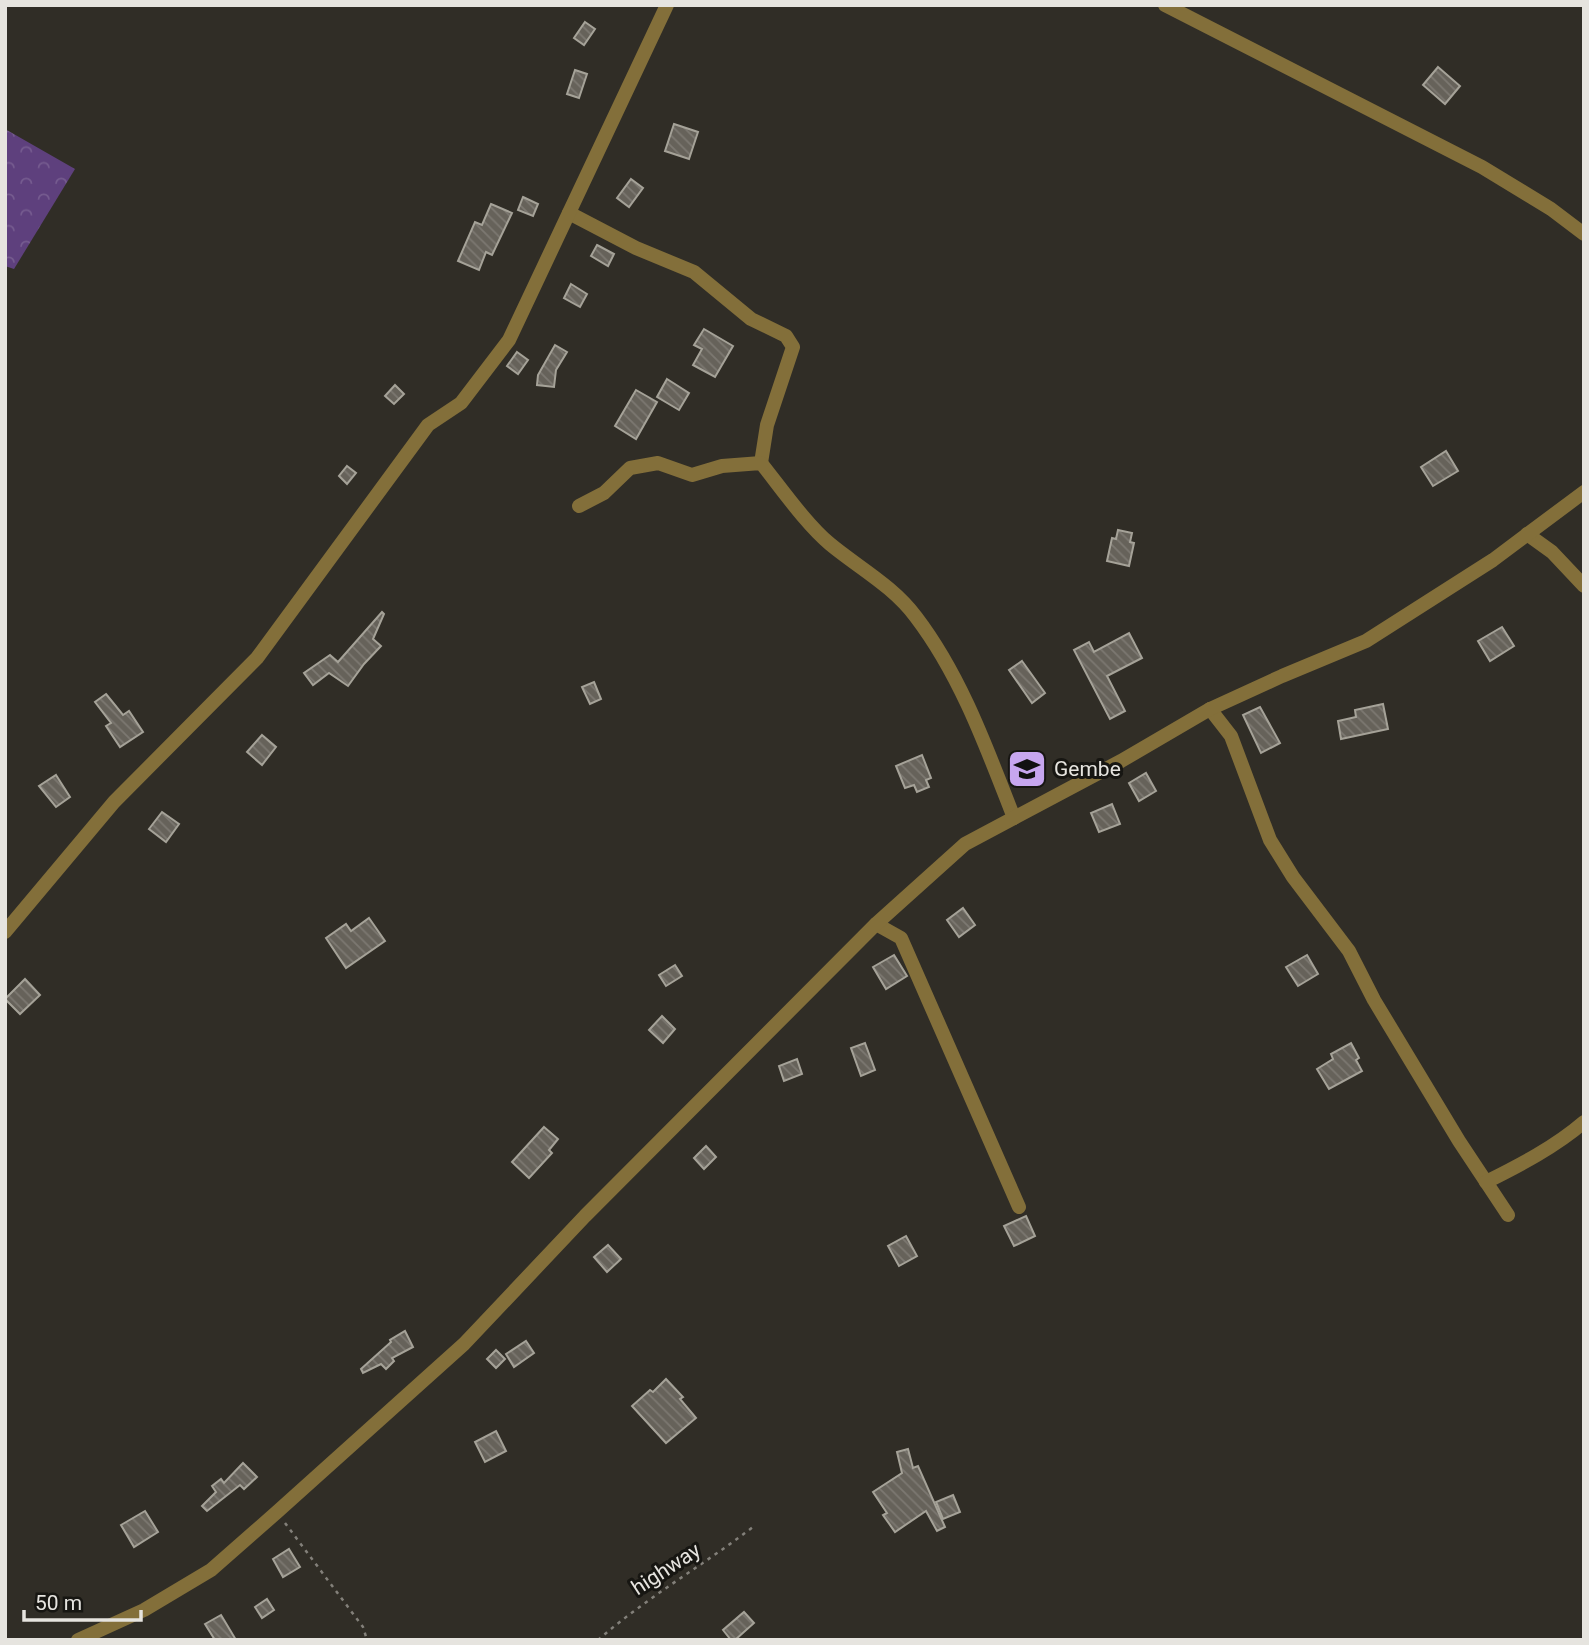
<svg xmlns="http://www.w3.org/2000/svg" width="1589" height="1645" viewBox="0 0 1589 1645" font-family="Roboto,sans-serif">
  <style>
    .forest { fill: url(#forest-crowns) }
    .building { fill: url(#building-back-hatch); stroke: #a5a298; stroke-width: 2 }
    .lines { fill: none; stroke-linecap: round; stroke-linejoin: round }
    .path { stroke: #83807a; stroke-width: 2.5; stroke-dasharray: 3.5 5; stroke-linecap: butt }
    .street { stroke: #836f3a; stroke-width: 14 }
    .labels { text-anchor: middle; stroke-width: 6; stroke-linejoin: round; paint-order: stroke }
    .poi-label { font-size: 21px; fill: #e6e4df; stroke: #171612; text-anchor: start }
    .street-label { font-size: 21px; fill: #e6e4df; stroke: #171612 }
  </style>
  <defs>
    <pattern id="forest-crowns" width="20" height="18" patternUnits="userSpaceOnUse" patternTransform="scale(1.75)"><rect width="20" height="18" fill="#5e407d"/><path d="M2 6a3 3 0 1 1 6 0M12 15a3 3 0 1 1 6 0" fill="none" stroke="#755b8f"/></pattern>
    <pattern id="building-back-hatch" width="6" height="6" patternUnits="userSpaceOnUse" patternTransform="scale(1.75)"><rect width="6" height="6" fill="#66625a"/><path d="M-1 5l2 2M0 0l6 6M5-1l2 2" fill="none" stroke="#7c7871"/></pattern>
  </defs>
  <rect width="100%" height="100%" fill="#302d26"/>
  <polygon class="forest" points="5,129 75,169 14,269 5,266"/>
  <g class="building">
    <polygon points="585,22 595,29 584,45 574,38"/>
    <polygon points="1438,67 1460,86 1445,104 1423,85"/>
    <polygon points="575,70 587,74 579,98 567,94"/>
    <polygon points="674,124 698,132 689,159 665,151"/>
    <polygon points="631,179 643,188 629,207 617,198"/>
    <polygon points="523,197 538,204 533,216 518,210"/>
    <polygon points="491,204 512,213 492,255 486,252 479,270 458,261 475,222 482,225"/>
    <polygon points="597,245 614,254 608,266 591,256"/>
    <polygon points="571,284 587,294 580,307 564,298"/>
    <polygon points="704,329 733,346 715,377 693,365 702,349 694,345"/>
    <polygon points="555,345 567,352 556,370 554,387 537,385 538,375"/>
    <polygon points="517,352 528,360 518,374 507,366"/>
    <polygon points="667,379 689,393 679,410 657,397"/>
    <polygon points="395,385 404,394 394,404 385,396"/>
    <polygon points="636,390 657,402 636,439 615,426"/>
    <polygon points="1446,451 1458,471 1433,486 1421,467"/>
    <polygon points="347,466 356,473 347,484 339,476"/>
    <polygon points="1118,530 1132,533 1130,542 1134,543 1129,566 1107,561 1112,538 1116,539"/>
    <polygon points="382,612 384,614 373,639 381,646 364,664 348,686 329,673 313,685 304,673 330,655 338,662"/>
    <polygon points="1502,627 1514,646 1490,661 1478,641"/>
    <polygon points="1129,633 1142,658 1107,676 1125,711 1110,719 1074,650 1089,642 1094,652"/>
    <polygon points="1022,661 1045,693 1032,703 1009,670"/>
    <polygon points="594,682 601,699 590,704 582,687"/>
    <polygon points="106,694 123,715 129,711 143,732 120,747 106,726 111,723 95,702"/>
    <polygon points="1383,704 1388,729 1341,739 1338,721 1356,717 1355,710"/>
    <polygon points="1260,707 1280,743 1261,753 1243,715"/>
    <polygon points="262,735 276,747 262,765 247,752"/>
    <polygon points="922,755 931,778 926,780 929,787 917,792 914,785 905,788 896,766"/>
    <polygon points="1146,773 1156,791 1139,801 1129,783"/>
    <polygon points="56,775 70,797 56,807 39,786"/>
    <polygon points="1112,804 1120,824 1099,832 1091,813"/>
    <polygon points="162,812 179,824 166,842 149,829"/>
    <polygon points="963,908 975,925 959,937 947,920"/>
    <polygon points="369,918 385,941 346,968 326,938 346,924 351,931"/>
    <polygon points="894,955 907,976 886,989 873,967"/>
    <polygon points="1307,955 1318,974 1298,986 1286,967"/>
    <polygon points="675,965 682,976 666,986 659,975"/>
    <polygon points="25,979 40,995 20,1014 5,999"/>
    <polygon points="662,1016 675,1029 663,1043 649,1030"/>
    <polygon points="865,1043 875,1070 861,1076 851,1048"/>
    <polygon points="1351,1043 1359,1058 1356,1060 1362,1071 1329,1089 1317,1069 1333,1059 1331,1054"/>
    <polygon points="797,1059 802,1074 784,1081 779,1066"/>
    <polygon points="544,1127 558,1139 549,1150 552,1153 529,1178 512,1162"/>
    <polygon points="706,1146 716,1157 704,1169 694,1158"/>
    <polygon points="1026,1216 1035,1236 1014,1246 1004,1226"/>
    <polygon points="906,1236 917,1256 899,1266 888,1246"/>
    <polygon points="608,1245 621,1259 607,1272 594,1257"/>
    <polygon points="405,1331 413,1347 392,1358 394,1361 386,1369 381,1364 363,1373 361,1369 391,1342 390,1340"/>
    <polygon points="526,1341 534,1353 514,1367 506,1354"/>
    <polygon points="496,1350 505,1359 496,1368 487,1359"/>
    <polygon points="666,1379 683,1397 680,1399 696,1418 666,1443 632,1406 650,1390 653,1392"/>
    <polygon points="496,1431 506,1451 485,1462 475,1442"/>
    <polygon points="908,1449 913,1468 918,1466 945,1527 937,1531 926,1511 895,1532 883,1515 887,1513 873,1492 902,1473 897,1452"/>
    <polygon points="243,1463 257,1477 244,1489 240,1485 207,1511 202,1506 216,1492 212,1486 221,1479 224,1483"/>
    <polygon points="953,1495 960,1512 943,1519 936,1502"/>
    <polygon points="145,1511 158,1532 134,1547 121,1525"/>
    <polygon points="289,1549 300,1567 283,1577 273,1559"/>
    <polygon points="267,1599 274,1610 262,1618 255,1607"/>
    <polygon points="744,1612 754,1623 735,1640 731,1640 723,1630"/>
    <polygon points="221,1615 236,1640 215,1640 205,1624"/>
  </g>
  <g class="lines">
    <g class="path">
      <polyline points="285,1523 363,1627 367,1640"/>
      <path d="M598 1640C646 1598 702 1566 753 1527"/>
    </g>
    <g class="street">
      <polyline points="1165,5 1482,167 1551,209 1584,234"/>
      <polyline points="569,213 636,248 694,272 751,319 786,336 793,347 767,425 761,463"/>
      <path d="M579 506 604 493 630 468 658 463 692 475 722 466 761 463C781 488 806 524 830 544 859 568 893 586 916 617 961 676 987 749 1014 818"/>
      <polyline points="1527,534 1552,552 1584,586"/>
      <polyline points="1210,709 1231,736 1270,840 1293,877 1349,951 1374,1000 1459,1141 1508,1215"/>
      <polyline points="876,924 901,938 1019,1207"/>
      <polyline points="5,932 114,802 257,658 428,425 461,403 509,340 667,5"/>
      <path d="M1486 1182C1520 1165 1555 1147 1584 1122"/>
      <polyline points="78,1640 144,1610 211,1570 277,1512 464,1344 585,1216 876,924 965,844 1121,761 1210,709 1282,676 1366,641 1493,560 1584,492"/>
    </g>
  </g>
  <defs>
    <g id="school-square" transform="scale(2.0125)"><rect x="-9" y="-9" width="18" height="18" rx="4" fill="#c7a6ef" stroke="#171612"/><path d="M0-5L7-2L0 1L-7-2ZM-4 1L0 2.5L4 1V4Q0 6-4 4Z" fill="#111"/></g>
  </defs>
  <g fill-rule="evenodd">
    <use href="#school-square" x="1027" y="769"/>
  </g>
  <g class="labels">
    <g class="poi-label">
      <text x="1054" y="776">Gembe</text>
    </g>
    <g class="street-label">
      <text transform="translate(666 1569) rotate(-33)" y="7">highway</text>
    </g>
  </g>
  <rect width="1589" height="1645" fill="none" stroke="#e6e4df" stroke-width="14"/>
  <path d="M24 1610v10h117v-10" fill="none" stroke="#e6e4df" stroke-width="3.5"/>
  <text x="35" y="1610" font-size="21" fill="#e6e4df" stroke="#171612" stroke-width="5" paint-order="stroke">50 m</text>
</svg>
